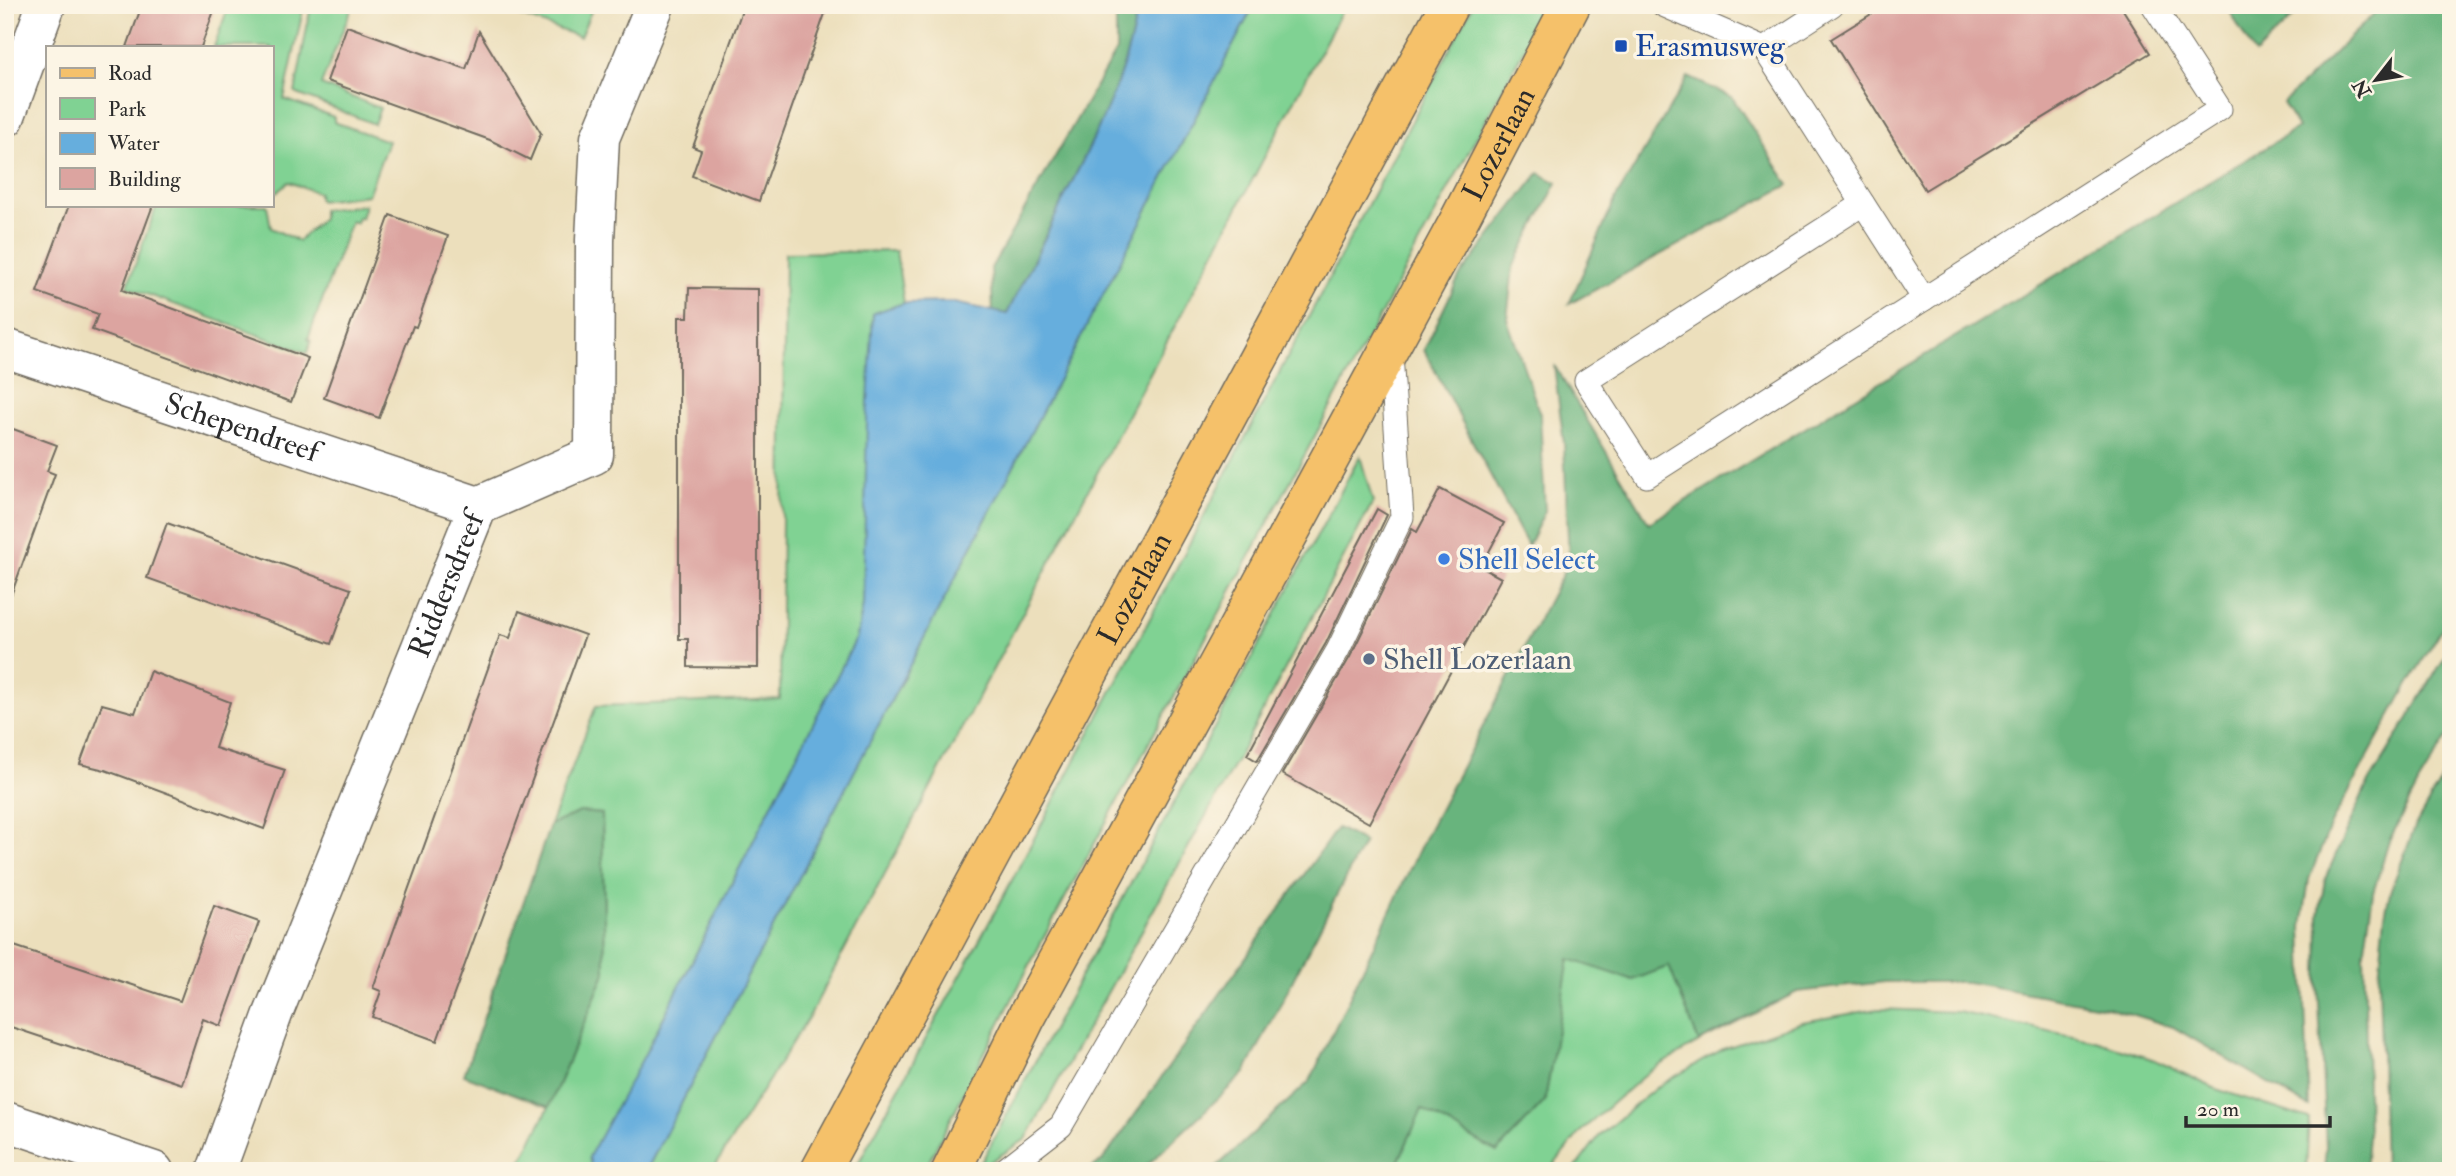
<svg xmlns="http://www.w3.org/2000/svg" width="2456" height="1176" viewBox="0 0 2456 1176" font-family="'IM FELL Double Pica',serif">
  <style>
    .green { fill: #80d293; stroke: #567e5f; stroke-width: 2 }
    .forest { fill: #68b47d; stroke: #4a7054; stroke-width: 2 }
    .water { fill: #66aedd; stroke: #486c84; stroke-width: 2 }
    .building { fill: #dca4a0 }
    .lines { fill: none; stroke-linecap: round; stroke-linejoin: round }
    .service-casing { stroke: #6f6a5e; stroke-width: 25 }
    .minor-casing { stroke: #6f6a5e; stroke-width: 41 }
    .tertiary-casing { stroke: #6f6a5e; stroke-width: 41 }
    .primary-casing { stroke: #6f6a5e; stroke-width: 41 }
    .service { stroke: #fff; stroke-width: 23 }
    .minor { stroke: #fff; stroke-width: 38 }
    .tertiary { stroke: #fff; stroke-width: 38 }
    .primary { stroke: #f5c16b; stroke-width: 38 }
    .transit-dot { fill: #1a4fb4; stroke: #fcf5e5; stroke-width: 2.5 }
    .shop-dot { fill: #3f7fe0; stroke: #fcf5e5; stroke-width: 2.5 }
    .service-dot { fill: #5c6f8a; stroke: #fcf5e5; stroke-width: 2.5 }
    .labels { text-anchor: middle; stroke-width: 7; stroke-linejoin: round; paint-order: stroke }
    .transit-label { font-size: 30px; fill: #164399; stroke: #fcf5e5; text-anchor: start }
    .street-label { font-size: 30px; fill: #2b2b2b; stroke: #fcf5e5 }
    .shop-label { font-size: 30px; fill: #366cbe; stroke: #fcf5e5; text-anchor: start }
    .service-label { font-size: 30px; fill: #4e5e75; stroke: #fcf5e5; text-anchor: start }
  </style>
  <rect width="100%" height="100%" fill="#fcf5e5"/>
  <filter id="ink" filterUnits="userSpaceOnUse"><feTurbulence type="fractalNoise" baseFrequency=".0143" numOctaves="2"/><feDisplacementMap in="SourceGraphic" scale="14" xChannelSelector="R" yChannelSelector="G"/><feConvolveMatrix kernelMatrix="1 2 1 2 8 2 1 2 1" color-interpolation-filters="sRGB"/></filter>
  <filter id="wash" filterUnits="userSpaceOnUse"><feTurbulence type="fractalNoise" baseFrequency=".00686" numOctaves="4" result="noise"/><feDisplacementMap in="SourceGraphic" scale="28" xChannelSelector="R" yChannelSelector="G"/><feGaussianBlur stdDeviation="1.57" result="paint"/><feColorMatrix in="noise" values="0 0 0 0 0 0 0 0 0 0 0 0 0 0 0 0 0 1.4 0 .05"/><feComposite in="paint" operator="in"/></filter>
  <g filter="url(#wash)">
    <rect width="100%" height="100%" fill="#ecdfbc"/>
    <g class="green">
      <polygon points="229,5 304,5 284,99 334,117 334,122 388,141 368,195 319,201 318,193 289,182 271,197 271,47 214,47"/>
      <polygon points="311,5 353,5 321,85 380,108 374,124 295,93"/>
      <polygon points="490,5 581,5 592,9 580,37"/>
      <polygon points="1254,5 1345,5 811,1013 712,1171 646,1171"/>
      <polygon points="1473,5 1548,5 1044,937 924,1171 854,1171 1010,884"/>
      <polygon points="157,205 267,205 271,228 298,241 322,219 322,210 365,205 361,218 358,217 356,223 351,221 308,339 311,341 307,353 127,287"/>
      <polygon points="896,251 904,303 873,314 863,605 857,637 645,1054 592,1170 596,1171 516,1171 549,1107 605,973 602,814 580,812 550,825 596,706 780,699 785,253"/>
      <polygon points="1360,456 1373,502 1239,756 1026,1139 977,1170"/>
      <polygon points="1568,958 1633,980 1669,966 1699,1042 1648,1072 1581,1131 1549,1171 1394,1171 1422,1109 1497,1152 1545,1101"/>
      <polygon points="1878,1009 1958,1012 2096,1041 2155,1060 2216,1089 2309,1119 2306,1171 1573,1171 1600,1135 1657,1087 1723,1049 1802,1022"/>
    </g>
    <g class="forest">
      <path d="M1116 5H1138C1128 72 1096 135 1066 194 1046 234 1027 274 1007 314L993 312 991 268 1116 51Z"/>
      <polygon points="2226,5 2306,5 2255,54"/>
      <polygon points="2383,5 2451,5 2451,614 2403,693 2331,824 2309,879 2302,927 2309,1107 2173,1027 2111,1008 1967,982 1885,982 1797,992 1699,1042 1669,966 1633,980 1569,959 1545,1101 1497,1152 1422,1109 1394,1171 1212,1171 1310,1081 1425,837 1569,562 1564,444 1554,365 1649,523 2298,128 2283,103"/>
      <polygon points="1688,77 1732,97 1789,185 1569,304 1616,198"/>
      <polygon points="1539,173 1557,183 1513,267 1507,319 1540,414 1545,511 1528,546 1424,350 1459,277"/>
      <polygon points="2451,647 2451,731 2419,783 2389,841 2373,893 2364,954 2368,1136 2365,1171 2324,1171 2326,1147 2318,983 2319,915 2325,879 2364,791"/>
      <polygon points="2451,762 2451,1171 2384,1171 2379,976 2385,915 2391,889 2416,825"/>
      <polygon points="580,812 602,814 605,973 549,1107 464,1075 550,825"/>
      <polygon points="1337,828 1364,842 1245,1073 1141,1171 1087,1171 1103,1160"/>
    </g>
    <path class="water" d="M1138 5H1254L646 1171 592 1170 589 1157 645 1054 857 637 863 605 867 419 873 313 904 303 950 302 1007 314C1027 274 1047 234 1066 194 1096 135 1128 72 1138 5Z"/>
    <g id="blocks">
      <g class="building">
        <polygon points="142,5 216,5 201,47 127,47"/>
        <polygon points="744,5 828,5 759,201 692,176 701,150 693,147"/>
        <polygon points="1886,5 2120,5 2150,53 1925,190 1831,39"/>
        <polygon points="347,26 466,69 479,31 541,133 530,160 490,140 327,81"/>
        <polygon points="69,205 153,205 122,290 308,358 291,402 92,330 98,314 37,292"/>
        <polygon points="390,215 448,236 416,327 413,326 379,418 324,398"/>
        <polygon points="689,288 758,289 758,668 688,667 688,639 679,639 679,317 688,317"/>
        <polygon points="5,426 57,445 47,471 55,474 10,598 5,597"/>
        <polygon points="1440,489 1504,523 1481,567 1501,578 1369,823 1282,774 1350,657 1412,529 1417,532"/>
        <polygon points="1377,509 1387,515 1326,643 1257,761 1247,755"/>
        <polygon points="167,523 351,589 331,644 147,578"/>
        <polygon points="519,611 585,635 437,1041 372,1017 381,991 373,988 500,635 510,638"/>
        <polygon points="150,671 230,702 215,748 285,770 264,829 105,770 80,764 102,704 135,713"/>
        <polygon points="214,906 259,922 221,1026 203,1019 182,1084 5,1025 5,943 180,1001"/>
      </g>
    </g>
  </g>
  <g filter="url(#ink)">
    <use href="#blocks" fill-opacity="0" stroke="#6f6a5e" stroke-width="2"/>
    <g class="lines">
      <g class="service-casing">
        <g id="service">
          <polyline points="1663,5 1764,49"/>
          <polyline points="1764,49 1924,299 2220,109 2153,5"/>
          <polyline points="1764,49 1832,5"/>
          <polyline points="1863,204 1586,381 1647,476 1924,299"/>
          <polyline points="1003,1171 1061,1126 1338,650 1402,517 1391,354"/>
        </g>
      </g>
      <g class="minor-casing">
        <g id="minor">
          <polyline points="5,118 46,5"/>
          <path id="s1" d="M5 348 478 506"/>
          <path id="s2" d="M216 1171 273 1014 478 506 594 455 595 240 600 138 655 5"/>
        </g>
      </g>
      <g class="tertiary-casing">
        <polyline id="tertiary" points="5,1121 154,1171"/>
      </g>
      <g class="primary-casing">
        <g id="primary">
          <path id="s3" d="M820 1171 1449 5"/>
          <path id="s4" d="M951 1171 1026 1018 1456 226 1571 5"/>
        </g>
      </g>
      <use href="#service" class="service"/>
      <use href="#minor" class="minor"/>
      <use href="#tertiary" class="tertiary"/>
      <use href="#primary" class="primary"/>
    </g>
  </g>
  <rect class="transit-dot" x="1614" y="39" width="14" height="14" rx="3.5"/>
  <circle class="shop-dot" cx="1444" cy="559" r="7"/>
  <circle class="service-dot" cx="1369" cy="659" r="7"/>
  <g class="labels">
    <g class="transit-label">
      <text x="1635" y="56">Erasmusweg</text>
    </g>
    <g class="street-label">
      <text dy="10" stroke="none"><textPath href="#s4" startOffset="1164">Lozerlaan</textPath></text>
      <text dy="10" stroke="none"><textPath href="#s1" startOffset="250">Schependreef</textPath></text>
      <text dy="10" stroke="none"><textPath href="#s2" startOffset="630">Riddersdreef</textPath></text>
      <text dy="10" stroke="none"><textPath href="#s3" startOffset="662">Lozerlaan</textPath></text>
    </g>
    <g class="shop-label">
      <text x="1458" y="569">Shell Select</text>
    </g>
    <g class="service-label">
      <text x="1383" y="669">Shell Lozerlaan</text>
    </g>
  </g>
  <rect width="2456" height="1176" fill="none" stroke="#fcf5e5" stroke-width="28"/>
  <rect x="46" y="46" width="228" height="161" fill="#fcf5e5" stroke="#a8a49b" stroke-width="2"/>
  <rect x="60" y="68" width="35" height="10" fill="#f5c16b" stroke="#a8a49b" stroke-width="2"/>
  <text x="108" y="80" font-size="21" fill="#2b2b2b">Road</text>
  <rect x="60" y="98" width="35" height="21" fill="#80d293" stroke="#a8a49b" stroke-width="2"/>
  <text x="108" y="116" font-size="21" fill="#2b2b2b">Park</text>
  <rect x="60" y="133" width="35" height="21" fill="#66aedd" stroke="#a8a49b" stroke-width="2"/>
  <text x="108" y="150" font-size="21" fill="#2b2b2b">Water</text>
  <rect x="60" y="168" width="35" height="21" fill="#dca4a0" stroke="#a8a49b" stroke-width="2"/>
  <text x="108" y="186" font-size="21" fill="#2b2b2b">Building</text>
  <g transform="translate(2376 80) rotate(239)" stroke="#fcf5e5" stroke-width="5" paint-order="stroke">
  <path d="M0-5L12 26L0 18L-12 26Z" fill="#2b2b2b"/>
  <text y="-10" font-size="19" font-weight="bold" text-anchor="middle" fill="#2b2b2b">N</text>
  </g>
  <path d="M2186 1116v10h144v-10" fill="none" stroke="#2b2b2b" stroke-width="3.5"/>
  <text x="2197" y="1116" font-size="21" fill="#2b2b2b" stroke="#fcf5e5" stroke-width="5" paint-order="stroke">20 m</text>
</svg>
